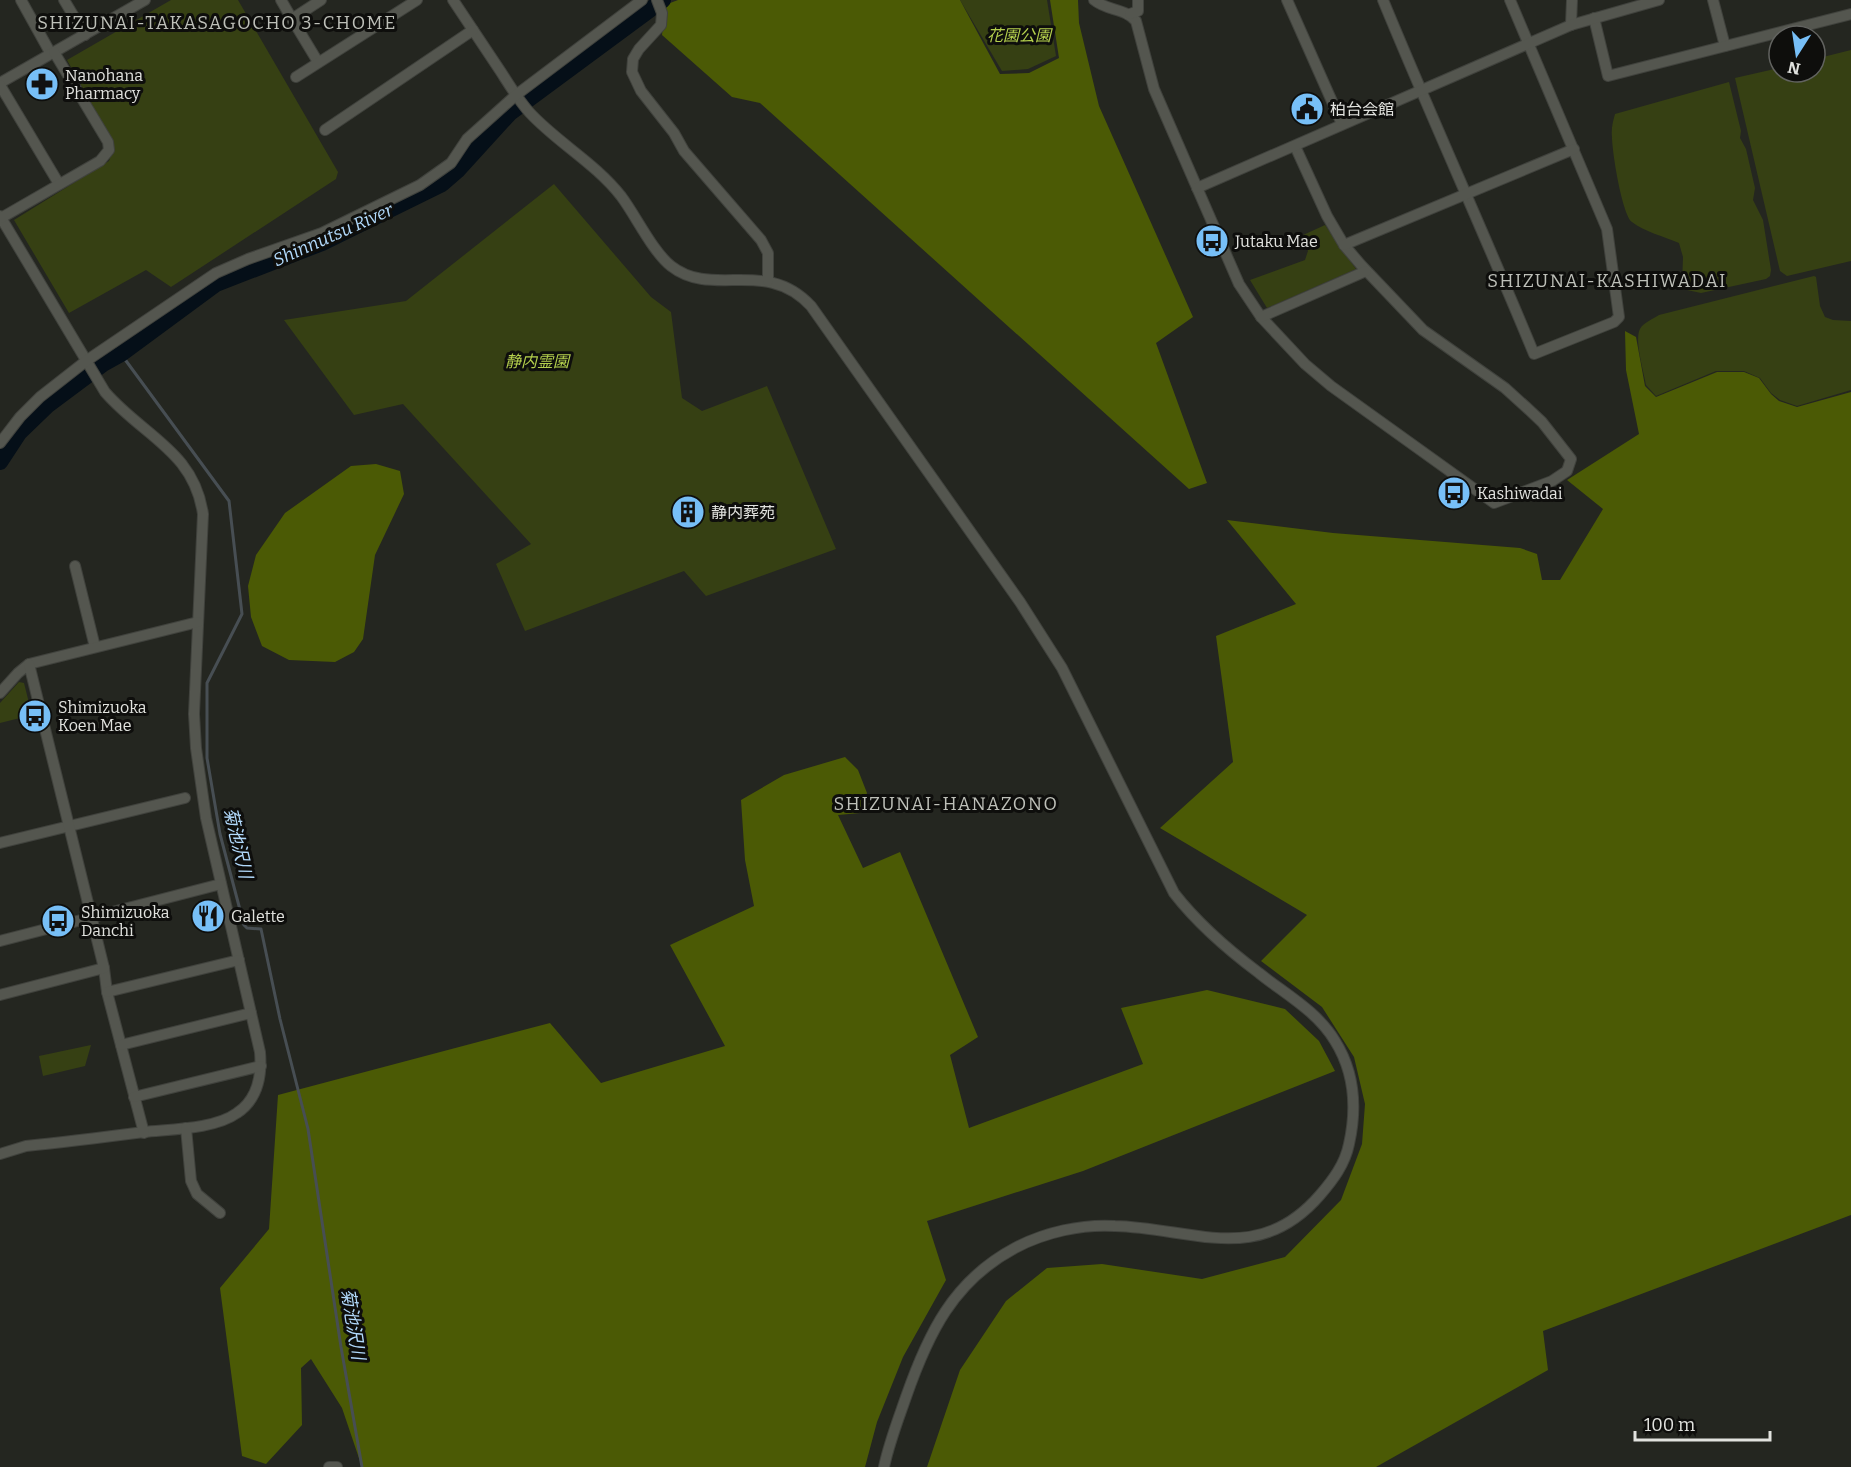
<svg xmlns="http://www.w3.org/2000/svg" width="1851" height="1467" viewBox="0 0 1851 1467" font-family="Bitter,'Noto Sans JP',serif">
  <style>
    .green { fill: #364013 }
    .forest { fill: #4b5a05 }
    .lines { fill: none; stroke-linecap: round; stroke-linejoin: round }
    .stream { stroke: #474e53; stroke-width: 3 }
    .river { stroke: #050f18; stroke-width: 16 }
    .minor-casing { stroke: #40423d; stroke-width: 12 }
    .minor { stroke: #54564f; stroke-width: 10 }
    .labels { text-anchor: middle; stroke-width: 6; stroke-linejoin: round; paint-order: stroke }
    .park-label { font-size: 16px; font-style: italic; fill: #b4cf4d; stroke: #0e0e0c }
    .poi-label { font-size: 16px; fill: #e1e2de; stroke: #0e0e0c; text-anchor: start }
    .neighbourhood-label { font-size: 18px; letter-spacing: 1.5px; fill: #bec0b9; stroke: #0e0e0c }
    .water-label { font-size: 18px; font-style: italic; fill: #b1d9fb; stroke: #0e0e0c }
  </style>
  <rect width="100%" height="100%" fill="#242620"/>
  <g class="green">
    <polygon points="171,0 238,0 338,172 336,179 171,287 146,270 69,313 14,220 109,161 114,145 67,60"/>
    <polygon points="960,0 1047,0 1056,56 1028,69 1002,71"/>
    <polygon points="1851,50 1851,261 1787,276 1780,271 1735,78 1779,68 1779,72 1815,72 1815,59"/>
    <path d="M1729 82 1741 131 1740 138 1746 149 1755 188 1753 200 1763 220 1771 270 1770 276 1766 279 1701 293 1687 290 1682 286 1683 257 1679 243C1665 237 1643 231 1632 222 1622 214 1612 151 1612 137 1611 129 1613 121 1615 114Z"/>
    <polygon points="554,184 651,297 671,312 682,398 702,411 767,386 836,549 706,596 684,571 525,631 496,564 531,544 403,404 354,415 284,320 406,301"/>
    <polygon points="1325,225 1356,269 1267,308 1250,280 1305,260 1308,251 1301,236"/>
    <path d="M1814 276 1816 277 1820 306 1825 317 1833 320 1851 321V390L1797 406 1780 400 1771 393 1760 378 1744 371H1716L1656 396 1646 385C1644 372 1634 340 1640 329 1643 323 1653 319 1659 315Z"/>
    <polygon points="19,682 24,683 32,715 0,723 0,703"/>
    <polygon points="91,1045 85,1066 43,1076 39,1056"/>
  </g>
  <g class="forest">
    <polygon points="678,0 960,0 1000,74 1029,73 1059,58 1050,0 1078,0 1079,23 1099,106 1193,317 1156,343 1207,483 1189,489 760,103 732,97 662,35 665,5"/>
    <polygon points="1625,331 1636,337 1645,386 1656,397 1717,372 1744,372 1759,378 1771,394 1779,401 1797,407 1851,392 1851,1215 1543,1331 1548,1370 1376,1467 927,1467 960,1370 1006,1301 1047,1268 1102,1264 1202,1279 1285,1257 1341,1200 1362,1144 1365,1104 1354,1057 1322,1007 1261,961 1307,915 1160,828 1233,762 1216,636 1296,604 1227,520 1333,533 1520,548 1537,554 1542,580 1560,580 1603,509 1567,480 1639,434 1626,370"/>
    <polygon points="376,464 400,471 404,494 375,555 363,639 354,652 335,662 289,660 262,646 251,617 248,586 256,555 285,513 351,466"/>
    <polygon points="845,757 858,770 867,793 860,813 838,815 863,868 900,852 978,1037 950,1055 969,1128 1143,1064 1121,1008 1207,990 1285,1009 1319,1041 1335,1071 1083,1171 927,1221 946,1280 903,1357 877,1422 865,1467 362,1467 342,1408 311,1359 301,1368 302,1425 266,1464 242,1456 220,1288 269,1229 278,1095 550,1023 601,1083 725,1046 670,945 754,906 745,860 741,800 784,775"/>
  </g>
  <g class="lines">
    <polyline class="stream" points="121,354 229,501 242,614 207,683 207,758 220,834 244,925 247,928 261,929 280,1019 308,1129 341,1347 362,1467"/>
    <polyline class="river" points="0,462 19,433 48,405 103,364 121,354 216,284 322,243 442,184 457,171 510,113 663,0"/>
    <g class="minor-casing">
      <g id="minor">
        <polyline points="21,0 51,54"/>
        <polyline points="64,0 85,35"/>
        <polyline points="281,0 292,19"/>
        <path d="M453 0C469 24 485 48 501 72 510 86 519 101 530 113 558 143 595 163 621 196 636 216 653 252 671 266 713 299 766 257 811 306L1020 602 1062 668 1174 893C1198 924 1227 949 1259 973 1285 994 1317 1011 1335 1041 1355 1073 1357 1108 1349 1144 1345 1164 1333 1180 1320 1195 1258 1267 1193 1228 1115 1226 1082 1224 1045 1232 1015 1248 953 1281 928 1334 906 1397 898 1420 889 1443 884 1467"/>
        <polyline points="657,0 662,13 661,25 639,49 633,59 632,72 641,91 674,133 684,151 761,240 768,253 768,281"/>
        <path d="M1094 0C1107 11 1125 8 1136 21L1154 89 1239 284 1261 317 1305 364 1331 386 1494 503 1552 481 1567 471 1571 459 1542 422 1526 407 1505 388 1423 330 1361 265 1344 245 1327 216 1295 146"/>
        <polyline points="1287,0 1342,124"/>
        <path d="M1383 0C1432 119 1485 235 1534 354L1614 322 1619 317 1607 229 1510 0"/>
        <polyline points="1713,0 1725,46"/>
        <polyline points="1130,14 1138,11 1138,0"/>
        <polyline points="1594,18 1608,76 1851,14"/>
        <polyline points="1571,25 1572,0"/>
        <polyline points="318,62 292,19 321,0"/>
        <polyline points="296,77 417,0"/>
        <polyline points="0,83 145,0"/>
        <polyline points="0,85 59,184"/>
        <polyline points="325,130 473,30"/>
        <polyline points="1197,188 1571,25 1659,0"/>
        <path d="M0 216 105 392C143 436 194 451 203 514L194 714 196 748 206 818 260 1052C262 1075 258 1099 237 1113 215 1129 172 1129 144 1132 105 1137 65 1142 26 1146L0 1154"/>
        <polyline points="1,218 100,161 109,150 108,142 54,52"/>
        <polyline points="1344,245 1574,149"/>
        <polyline points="1261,317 1366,271"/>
        <polyline points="0,443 20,417 40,397 86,361 216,273 248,259 322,233 420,185 451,163 467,139 516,95 642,0"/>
        <polyline points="75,566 95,647"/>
        <polyline points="0,693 18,673 29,664 198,622"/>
        <polyline points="0,843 185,798"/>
        <polyline points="0,941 221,884"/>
        <polyline points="104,968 107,992 144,1133"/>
        <polyline points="107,992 239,960"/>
        <polyline points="0,995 104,968 29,664"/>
        <polyline points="121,1045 251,1013"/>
        <polyline points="134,1097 261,1066"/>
        <polyline points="186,1128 191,1181 197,1194 220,1213"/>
        <polyline points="329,1467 337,1467"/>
      </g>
    </g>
    <use href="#minor" class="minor"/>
  </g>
  <defs>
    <g id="pharmacy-disc" transform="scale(1.725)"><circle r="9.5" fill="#77bff7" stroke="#0e0e0c"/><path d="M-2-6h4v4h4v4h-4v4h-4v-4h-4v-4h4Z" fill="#111"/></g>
    <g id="civic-disc" transform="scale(1.725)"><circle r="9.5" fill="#77bff7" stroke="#0e0e0c"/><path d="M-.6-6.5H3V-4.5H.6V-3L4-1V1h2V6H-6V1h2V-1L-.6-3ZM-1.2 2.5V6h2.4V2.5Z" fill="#111"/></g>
    <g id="bus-disc" transform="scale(1.725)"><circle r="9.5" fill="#77bff7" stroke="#0e0e0c"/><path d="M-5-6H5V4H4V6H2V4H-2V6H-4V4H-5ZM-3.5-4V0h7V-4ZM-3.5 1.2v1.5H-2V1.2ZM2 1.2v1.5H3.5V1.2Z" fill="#111"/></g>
    <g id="building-disc" transform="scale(1.725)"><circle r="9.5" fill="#77bff7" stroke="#0e0e0c"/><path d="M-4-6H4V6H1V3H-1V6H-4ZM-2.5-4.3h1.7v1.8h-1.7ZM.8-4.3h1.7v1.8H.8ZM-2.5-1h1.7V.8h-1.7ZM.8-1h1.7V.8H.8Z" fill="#111"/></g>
    <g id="restaurant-disc" transform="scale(1.725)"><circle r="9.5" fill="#77bff7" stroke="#0e0e0c"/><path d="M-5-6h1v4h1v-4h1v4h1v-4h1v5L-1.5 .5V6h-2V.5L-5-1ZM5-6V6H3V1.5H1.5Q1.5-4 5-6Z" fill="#111"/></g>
  </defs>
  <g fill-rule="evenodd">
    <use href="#pharmacy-disc" x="42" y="84"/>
    <use href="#civic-disc" x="1307" y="109"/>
    <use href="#bus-disc" x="1212" y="241"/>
    <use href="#bus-disc" x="1454" y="493"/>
    <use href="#building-disc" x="688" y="512"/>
    <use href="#bus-disc" x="35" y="716"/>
    <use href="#restaurant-disc" x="208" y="916"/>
    <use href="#bus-disc" x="58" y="921"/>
  </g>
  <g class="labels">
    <g class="park-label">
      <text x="1019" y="41">花園公園</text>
      <text x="537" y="367">静内霊園</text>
    </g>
    <g class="poi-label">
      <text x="65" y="81">Nanohana<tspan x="65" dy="18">Pharmacy</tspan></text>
      <text x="1330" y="115">柏台会館</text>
      <text x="1235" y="247">Jutaku Mae</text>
      <text x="1477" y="499">Kashiwadai</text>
      <text x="711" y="518">静内葬苑</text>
      <text x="58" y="713">Shimizuoka<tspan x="58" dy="18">Koen Mae</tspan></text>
      <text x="81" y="918">Shimizuoka<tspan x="81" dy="18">Danchi</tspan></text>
      <text x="231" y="922">Galette</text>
    </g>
    <g class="neighbourhood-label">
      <text x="217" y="29">SHIZUNAI-TAKASAGOCHO 3-CHOME</text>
      <text x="1607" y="287">SHIZUNAI-KASHIWADAI</text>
      <text x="946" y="810">SHIZUNAI-HANAZONO</text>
    </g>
    <g class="water-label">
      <text transform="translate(333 235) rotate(-24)" y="6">Shinnutsu River</text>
      <text transform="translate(238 843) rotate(77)" y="6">菊池沢川</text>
      <text transform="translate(353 1324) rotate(81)" y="6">菊池沢川</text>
    </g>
  </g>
  <g transform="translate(1797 54) rotate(192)"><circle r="28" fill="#0e0e0c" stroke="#626360" stroke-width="1.5"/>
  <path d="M0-4.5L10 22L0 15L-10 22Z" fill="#77bff7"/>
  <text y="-9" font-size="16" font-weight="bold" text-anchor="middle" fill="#e1e2de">N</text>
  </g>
  <path d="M1635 1431v9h135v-9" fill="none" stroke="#e1e2de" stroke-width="3"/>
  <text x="1644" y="1431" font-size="18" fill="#e1e2de" stroke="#0e0e0c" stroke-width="4.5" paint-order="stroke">100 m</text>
</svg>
